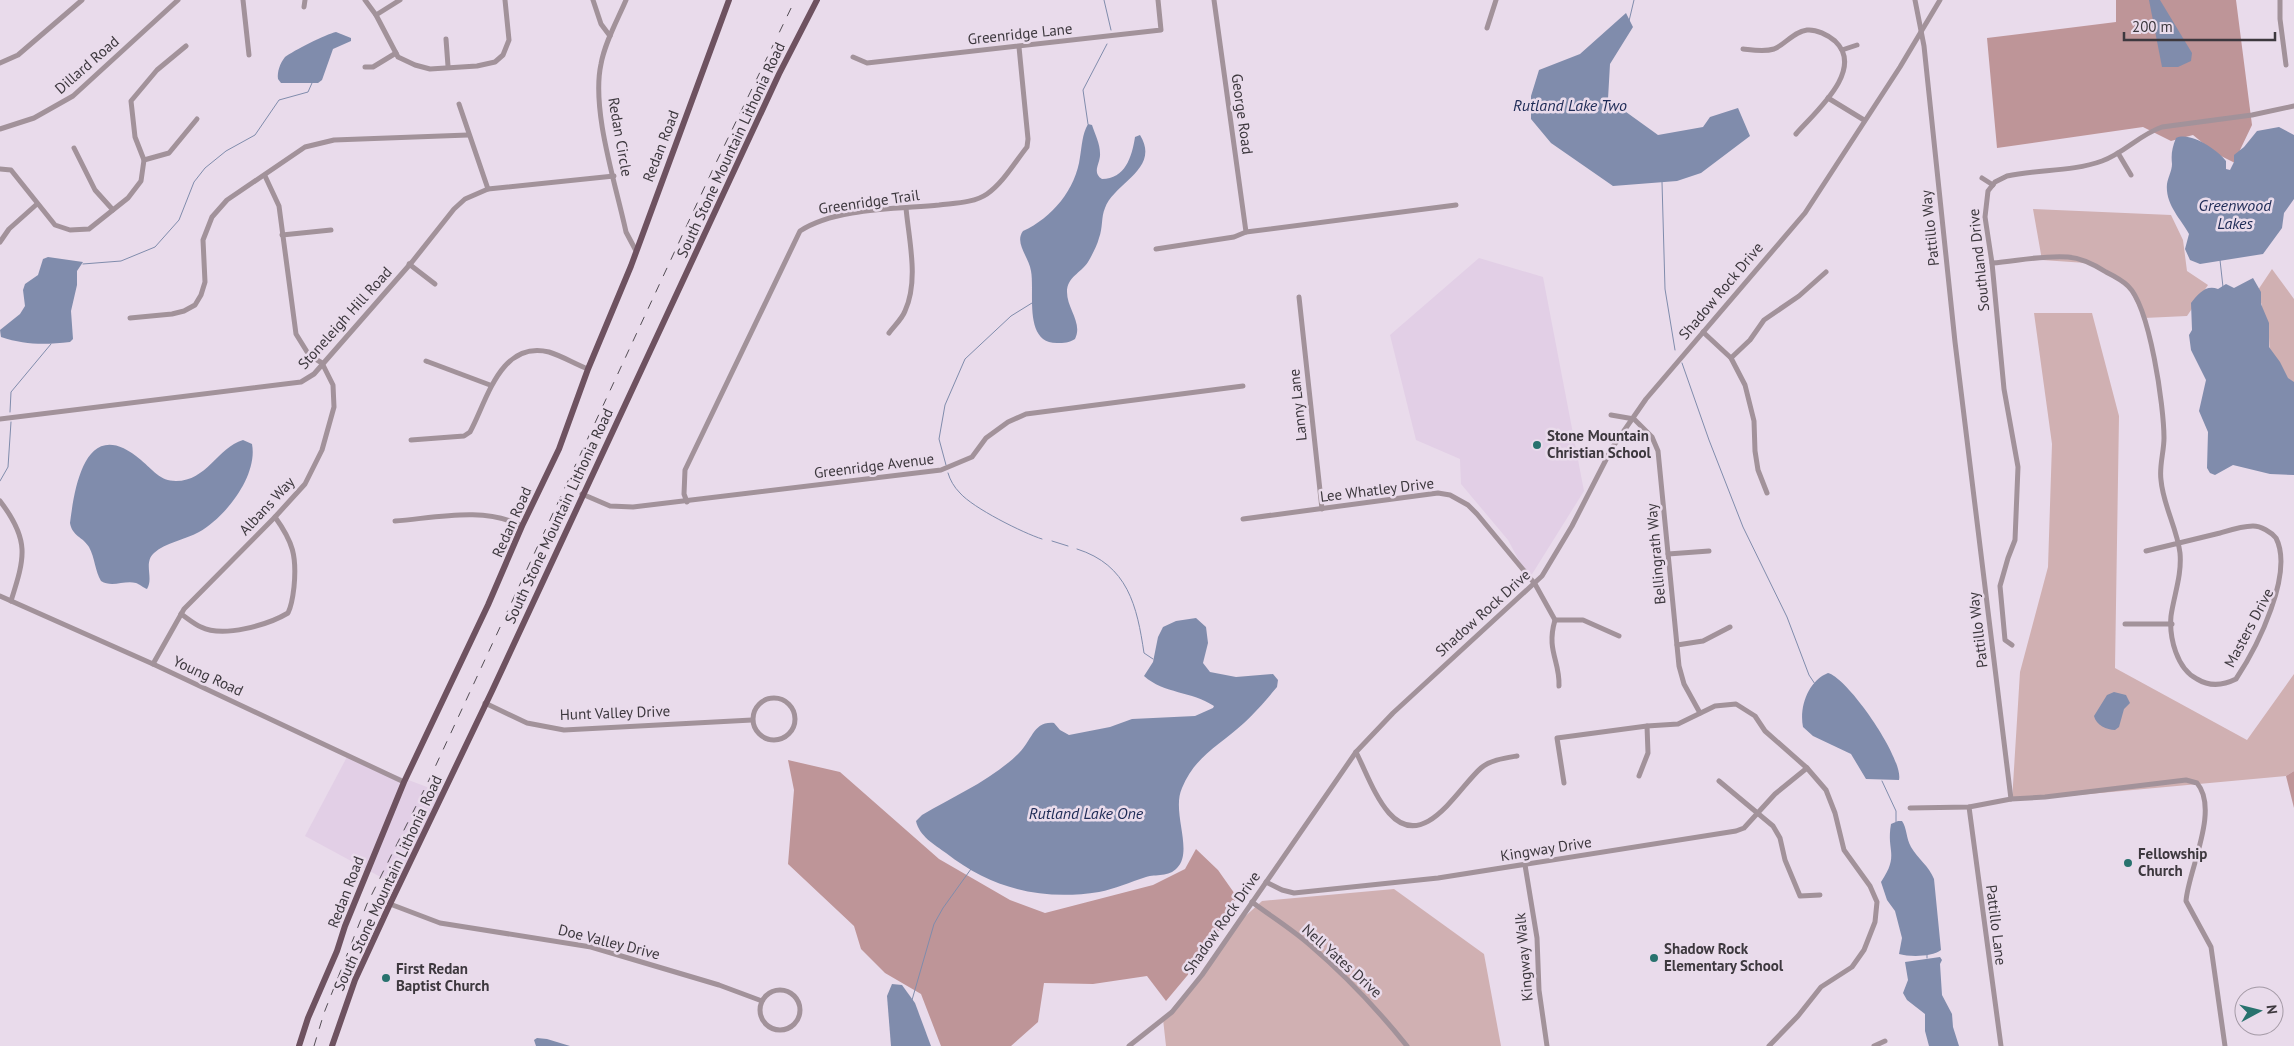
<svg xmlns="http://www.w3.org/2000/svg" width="2294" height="1046" viewBox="0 0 2294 1046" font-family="'PT Sans',sans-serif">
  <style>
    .built { fill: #e2cfe6 }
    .green { fill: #d0b0b2 }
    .forest { fill: #be9598 }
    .water { fill: #808cac }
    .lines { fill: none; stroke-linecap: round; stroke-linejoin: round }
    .stream { stroke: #808cac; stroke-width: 1 }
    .minor { stroke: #a2929a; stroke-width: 5 }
    .major { stroke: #6e5260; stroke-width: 6 }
    .rail { stroke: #534d54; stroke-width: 1; stroke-dasharray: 9 9; stroke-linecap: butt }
    .poi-dot { fill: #28726e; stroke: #e9dbeb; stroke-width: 2 }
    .labels { text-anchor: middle; stroke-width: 5; stroke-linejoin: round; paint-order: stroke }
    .street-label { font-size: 15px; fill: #3d383e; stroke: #e9dbeb }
    .poi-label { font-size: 15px; font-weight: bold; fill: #3d383e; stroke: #e9dbeb; text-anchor: start }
    .water-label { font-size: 16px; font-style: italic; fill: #1d2a55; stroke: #e9dbeb }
  </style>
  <rect width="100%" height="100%" fill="#e9dbeb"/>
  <g class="built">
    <polygon points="1479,258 1543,277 1584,491 1529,579 1508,540 1461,484 1460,459 1416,440 1390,335"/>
    <polygon points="347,757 443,793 401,888 305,836"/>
  </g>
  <g class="green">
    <polygon points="2033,209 2171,215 2183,240 2187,271 2208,285 2187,316 2144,318 2125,281 2086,263 2042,260"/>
    <polygon points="2272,269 2294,299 2294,395 2270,363 2269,337 2258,290"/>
    <polygon points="2034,313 2092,313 2119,416 2115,668 2247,740 2294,674 2294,771 2286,776 2012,801 2020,672 2048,567 2052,444"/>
    <polygon points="1394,889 1484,954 1501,1046 1166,1046 1163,1019 1191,987 1240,921 1262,901"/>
  </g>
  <g class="forest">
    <polygon points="2116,0 2236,0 2252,125 2240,150 2237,164 2215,153 2193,135 2171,141 2143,127 1997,148 1987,38 2116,22"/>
    <polygon points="788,760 840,772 939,859 1010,900 1045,913 1153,885 1185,869 1196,849 1218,870 1237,897 1207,952 1166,1001 1147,976 1093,984 1044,983 1038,1022 1011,1046 941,1046 921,994 885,973 861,949 854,926 788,864 794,790"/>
    <polygon points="2294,771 2294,808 2286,776"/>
  </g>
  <g class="water">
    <polygon points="2149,0 2160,0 2192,53 2191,61 2178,67 2162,67"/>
    <polygon points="1626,13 1633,27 1610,64 1608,99 1658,135 1703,127 1710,117 1738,108 1750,136 1701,173 1677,181 1613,186 1551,143 1531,119 1531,96 1539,70 1580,54"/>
    <path d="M336 32 351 38V41L333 49 322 80 318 83H281L278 79C277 72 280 63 285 57 293 51 326 34 336 32Z"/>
    <path d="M1088 124 1092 125C1095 134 1100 144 1100 153 1101 163 1091 172 1102 179 1125 179 1132 157 1135 137L1140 135C1161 169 1114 183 1105 208 1101 217 1103 228 1099 238 1097 246 1092 255 1088 262 1081 273 1067 277 1067 292 1067 309 1083 323 1075 339 1069 343 1064 343 1057 343 1023 343 1035 292 1031 271 1029 257 1014 243 1023 231 1052 218 1076 189 1080 157 1082 145 1082 135 1088 124Z"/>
    <path d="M2279 127 2294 135V199L2284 213 2282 228 2263 254 2200 264 2190 260 2185 249 2189 234C2180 218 2165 204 2167 184 2168 177 2172 171 2172 164 2171 154 2172 148 2176 138 2190 131 2218 150 2226 161V169L2230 170 2234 162V155L2244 147 2257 131Z"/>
    <path d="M48 257 83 262 77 271V285L71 311 73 339 70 342C45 345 25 345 1 337L0 330 20 314 25 306 23 290 25 284 38 275 43 259Z"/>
    <path d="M2253 278 2261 292V304L2269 323V347L2280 362 2288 378 2294 382V475L2270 474 2233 465 2215 475 2210 473 2207 468 2208 432 2199 411 2206 380 2191 350 2189 335 2192 330 2191 303C2198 294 2206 284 2218 289L2226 284 2234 288Z"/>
    <path d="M243 440 252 444C258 475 226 517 199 532 185 540 166 542 154 553 143 563 154 578 147 589 144 588 139 584 136 583 124 580 112 588 101 581 95 571 95 558 89 547 83 537 72 536 70 523 75 483 87 414 141 460 153 470 160 481 176 481 207 481 217 448 243 440Z"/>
    <path d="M1196 618 1206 627 1208 643 1203 663 1210 672 1236 677 1273 674 1278 680 1277 687C1267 699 1255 713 1244 723 1220 745 1195 756 1182 788 1171 812 1194 851 1177 868 1169 877 1156 874 1146 877 1130 882 1115 889 1099 892 1042 901 992 889 946 853 935 845 919 836 916 821L922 815C954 796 992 780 1019 753 1032 741 1033 721 1054 723L1060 730 1069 735 1110 727 1132 719 1195 716 1213 708 1214 706C1192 691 1164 694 1144 676L1153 662 1158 637 1163 627 1176 621Z"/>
    <path d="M1828 673C1848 678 1904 759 1899 780L1866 779 1851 754 1813 736 1803 727C1799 707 1808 681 1828 673Z"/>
    <path d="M2114 692 2126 695 2130 703 2124 709 2119 727 2115 730C2107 730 2096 725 2094 716L2107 695Z"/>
    <path d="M1898 821H1902C1907 828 1906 838 1911 847 1918 859 1929 866 1934 879L1941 950C1932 957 1910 957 1899 954L1902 938 1895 911 1887 900 1881 882C1900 854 1886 852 1891 824Z"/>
    <polygon points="1940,957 1942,960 1940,964 1942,995 1952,1014 1953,1027 1959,1046 1929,1046 1925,1031 1925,1014 1907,1000 1903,993 1908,980 1905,962"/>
    <polygon points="892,984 902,985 915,1003 931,1046 891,1046 887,996"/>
    <polygon points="537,1038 547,1039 570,1046 536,1046 534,1040"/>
  </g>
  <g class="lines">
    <g class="stream">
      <polyline points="1104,0 1111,30"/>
      <polyline points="1629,21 1634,0"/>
      <polyline points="1088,124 1083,90 1107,44"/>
      <polyline points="1662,182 1665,289 1675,350"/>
      <polyline points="2220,260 2223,287"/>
      <polyline points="83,264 121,261 155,247 179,220 194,182 205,168 226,151 255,135 279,100 308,92 312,83"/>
      <polyline points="1682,363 1709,440 1743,527 1787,617 1809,675 1815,684"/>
      <polyline points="10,412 11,392 51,344"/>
      <polyline points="946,465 939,439 945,405 965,359 1011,316 1032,303"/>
      <path d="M948 473C950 480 954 487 960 493 973 508 1023 533 1042 539"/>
      <polyline points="0,481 8,467 11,422"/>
      <polyline points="1052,541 1068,546"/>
      <path d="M1077 549C1128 565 1137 606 1144 653L1153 659"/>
      <polyline points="1882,781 1896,811 1896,822"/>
      <polyline points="1927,954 1927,958"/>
      <polyline points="912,1000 934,924 943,908 971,869"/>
    </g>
    <g class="minor">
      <polyline points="243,0 249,55"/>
      <polyline points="365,0 376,15 398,57 415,65 430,69 477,66 495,62 503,55 509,40 505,0"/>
      <polyline points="593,0 601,24 610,36"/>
      <path d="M626 0C617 21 605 42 601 64 591 110 616 185 626 232L635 249"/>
      <polyline points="1915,0 1924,46 1955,342 2011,799"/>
      <polyline points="2280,0 2280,19 2286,65"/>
      <polyline points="304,7 305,0"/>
      <polyline points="376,15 400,0"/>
      <polyline points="1487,28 1496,0"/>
      <polyline points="446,39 448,66"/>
      <path d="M1743 49C1753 50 1764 52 1774 49 1786 44 1793 32 1807 30 1816 29 1828 35 1835 41 1866 70 1814 113 1796 134"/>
      <polyline points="1842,50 1857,45"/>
      <polyline points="853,57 867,63 1161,30 1158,0"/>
      <polyline points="0,63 18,55 82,0"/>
      <polyline points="365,67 373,67 396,53"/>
      <polyline points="1828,98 1864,120"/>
      <polyline points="459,104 488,189"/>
      <polyline points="0,129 34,118 73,96 178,0"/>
      <polyline points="74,148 95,190 113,210"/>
      <polyline points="2118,153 2131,175"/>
      <polyline points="144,160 169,153 197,119"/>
      <polyline points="0,169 11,170 55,225 70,230 89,229 128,198 141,181 144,160 135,137 131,101 157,70 186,46"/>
      <polyline points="1982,178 1993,185"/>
      <polyline points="1246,232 1456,205"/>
      <polyline points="282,235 331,230"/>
      <polyline points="0,242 9,229 37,204"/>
      <polyline points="1156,249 1234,237 1246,232 1214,0"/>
      <path d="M1992 263C2017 261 2043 255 2068 257 2081 258 2095 265 2106 272 2114 276 2122 280 2128 286 2150 307 2164 407 2164 438 2164 452 2159 466 2161 480 2163 505 2177 528 2180 553 2182 575 2174 595 2171 616 2169 638 2177 669 2197 679 2210 687 2224 685 2236 679 2258 646 2294 573 2276 538 2271 532 2261 526 2253 526 2242 526 2230 530 2220 533 2195 539 2170 545 2146 551"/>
      <polyline points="409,264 435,284"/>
      <polyline points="1299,297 1322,509"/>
      <polyline points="130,318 172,314 184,311 195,305 201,295 205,282 203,240 212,217 227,200 305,147 334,140 468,135"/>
      <polyline points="1703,332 1731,358 1745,385 1754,421 1755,451 1758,470 1767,493"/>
      <path d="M889 333C894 326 902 319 905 311 919 280 909 241 906 208"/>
      <polyline points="1731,358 1750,340 1764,320 1799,296 1826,272"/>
      <polyline points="426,361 490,385"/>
      <polyline points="1611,415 1634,419 1652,437 1658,451 1679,666 1684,684 1700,713"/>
      <polyline points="0,419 301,382 314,374 412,262 454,209 465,199 488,189 614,176"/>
      <path d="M411 440 464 436 470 432C487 401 500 340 549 352 562 356 575 364 588 369"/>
      <polyline points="582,494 610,506 633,507 941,470 972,457 986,438 1008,422 1026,414 1243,386"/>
      <path d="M0 501C30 540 25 557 11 601"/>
      <path d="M687 502 684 494 685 470 800 231C835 208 896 209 939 205 954 203 974 203 987 194 1003 183 1015 162 1027 147L1028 139 1019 47"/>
      <polyline points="1243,519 1438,493 1450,495 1468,505 1477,514 1535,584 1555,620 1583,620 1619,636"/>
      <path d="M395 521C435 518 484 506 522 526"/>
      <polyline points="1668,554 1709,551"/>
      <polyline points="0,596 153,664 404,782"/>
      <path d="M181 614C187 618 194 624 201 627 223 638 268 625 288 613 292 605 293 596 294 587 297 556 293 542 275 517"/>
      <path d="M1555 620C1546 651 1560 660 1559 686"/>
      <polyline points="2125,624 2172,624"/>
      <polyline points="1677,645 1703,641 1730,627"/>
      <path d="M2012 645 2005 640 2000 586 2008 558 2015 540 2018 467 2004 389 1992 263 1985 217 1988 191 1995 182 2007 176C2038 169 2072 172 2102 161 2124 153 2139 135 2162 127L2252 115 2294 106"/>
      <polyline points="153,664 184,609 275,517 305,484 322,450 334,407 333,385 322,363 309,355 296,334 279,206 265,176"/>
      <circle cx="774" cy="719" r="21"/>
      <polyline points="485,703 527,723 564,730 752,720"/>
      <path d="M1356 752C1366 772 1375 797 1389 813 1424 853 1458 788 1481 768 1490 760 1505 758 1517 756"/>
      <polyline points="1639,776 1648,753 1647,726"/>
      <polyline points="1719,781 1773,826 1780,838 1785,860 1800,896 1820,895"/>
      <polyline points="1564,783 1557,738 1647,726 1678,724 1715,706 1736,704 1755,716 1765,731 1807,768 1826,790 1835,813 1844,850 1870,886 1877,902 1875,922 1864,950 1852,967 1821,987 1798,1016 1769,1046"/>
      <polyline points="1969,807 2001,1046"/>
      <path d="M1910 808 1969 807 2011 799 2045 797 2186 780 2197 783C2220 810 2188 871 2186 901L2211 947 2225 1046"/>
      <polyline points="1525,865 1537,938 1539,990 1547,1046"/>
      <polyline points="1266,882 1282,890 1294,893 1438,878 1736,831 1744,828 1775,794 1807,768"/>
      <path d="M1252 902C1272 917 1293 930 1311 946 1346 976 1378 1010 1407 1046"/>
      <polyline points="390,904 440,923 591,947 719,985 762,1001"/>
      <circle cx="780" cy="1010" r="20"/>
      <polyline points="1129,1046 1172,1012 1202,975 1356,752 1393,713 1542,576 1572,526 1612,448 1646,399 1805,213 1900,67 1940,0"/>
      <polyline points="1874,1046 1885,1041"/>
    </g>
    <g class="major">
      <polyline points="299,1046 308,1018 337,951 345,926 404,782 488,605 522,526 559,449 588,369 631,266 729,0"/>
      <polyline points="332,1046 355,980 390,904 492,691 779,74 817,0"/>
    </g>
    <polyline class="rail" points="314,1046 324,1013 367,904 429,780 713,169 795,0"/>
  </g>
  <g class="poi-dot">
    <circle cx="1537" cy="445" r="5"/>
    <circle cx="2128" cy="863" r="5"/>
    <circle cx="1654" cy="958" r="5"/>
    <circle cx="386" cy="978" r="5"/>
  </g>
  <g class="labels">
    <g class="street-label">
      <text transform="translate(1020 34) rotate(-6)" y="5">Greenridge Lane</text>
      <text transform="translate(87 65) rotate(-41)" y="5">Dillard Road</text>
      <text transform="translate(1242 114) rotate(82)" y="5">George Road</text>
      <text transform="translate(620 137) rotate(80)" y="5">Redan Circle</text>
      <text transform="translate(661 146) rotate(-69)" y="5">Redan Road</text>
      <text transform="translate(731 150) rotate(-65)" y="5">South Stone Mountain Lithonia Road</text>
      <text transform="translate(869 202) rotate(-8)" y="5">Greenridge Trail</text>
      <text transform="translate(1930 228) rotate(-96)" y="5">Pattillo Way</text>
      <text transform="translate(1979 260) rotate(-96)" y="5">Southland Drive</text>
      <text transform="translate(1721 291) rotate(-50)" y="5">Shadow Rock Drive</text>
      <text transform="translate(345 318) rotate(-48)" y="5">Stoneleigh Hill Road</text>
      <text transform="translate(1298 405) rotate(-96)" y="5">Lanny Lane</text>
      <text transform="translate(874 466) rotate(-7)" y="5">Greenridge Avenue</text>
      <text transform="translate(1377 490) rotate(-7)" y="5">Lee Whatley Drive</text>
      <text transform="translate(267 506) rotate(-47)" y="5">Albans Way</text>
      <text transform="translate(559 516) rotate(-65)" y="5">South Stone Mountain Lithonia Road</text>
      <text transform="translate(512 522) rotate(-66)" y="5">Redan Road</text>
      <text transform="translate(1656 554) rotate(-95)" y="5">Bellingrath Way</text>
      <text transform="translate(1483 613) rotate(-42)" y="5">Shadow Rock Drive</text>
      <text transform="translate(2249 628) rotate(-62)" y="5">Masters Drive</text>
      <text transform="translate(1978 630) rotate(-97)" y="5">Pattillo Way</text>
      <text transform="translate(208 676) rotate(25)" y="5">Young Road</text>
      <text transform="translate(615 713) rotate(-2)" y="5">Hunt Valley Drive</text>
      <text transform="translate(1546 849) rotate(-9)" y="5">Kingway Drive</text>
      <text transform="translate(388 883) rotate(-65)" y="5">South Stone Mountain Lithonia Road</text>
      <text transform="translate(346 892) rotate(-69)" y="5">Redan Road</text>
      <text transform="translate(1222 923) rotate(-55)" y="5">Shadow Rock Drive</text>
      <text transform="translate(1996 925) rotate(83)" y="5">Pattillo Lane</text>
      <text transform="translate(609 942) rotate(14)" y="5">Doe Valley Drive</text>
      <text transform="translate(1524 957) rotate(-95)" y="5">Kingway Walk</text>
      <text transform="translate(1342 961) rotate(42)" y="5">Nell Yates Drive</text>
    </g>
    <g class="poi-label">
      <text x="1547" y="441">Stone Mountain<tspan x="1547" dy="17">Christian School</tspan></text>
      <text x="2138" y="859">Fellowship<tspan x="2138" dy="17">Church</tspan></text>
      <text x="1664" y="954">Shadow Rock<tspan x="1664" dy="17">Elementary School</tspan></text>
      <text x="396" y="974">First Redan<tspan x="396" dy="17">Baptist Church</tspan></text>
    </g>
    <g class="water-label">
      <text x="1570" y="111">Rutland Lake Two</text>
      <text x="2235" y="211">Greenwood<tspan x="2235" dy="18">Lakes</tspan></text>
      <text x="1086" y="819">Rutland Lake One</text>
    </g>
  </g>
  <g transform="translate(2259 1011) rotate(83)"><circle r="24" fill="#e9dbeb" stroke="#a49aa6"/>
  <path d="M0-4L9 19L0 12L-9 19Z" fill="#28726e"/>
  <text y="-8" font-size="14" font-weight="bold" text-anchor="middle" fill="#3d383e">N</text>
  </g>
  <path d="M2124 32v8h151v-8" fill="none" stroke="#3d383e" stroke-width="2.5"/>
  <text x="2132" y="32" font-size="15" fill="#3d383e" stroke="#e9dbeb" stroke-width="4" paint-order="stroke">200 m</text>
</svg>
